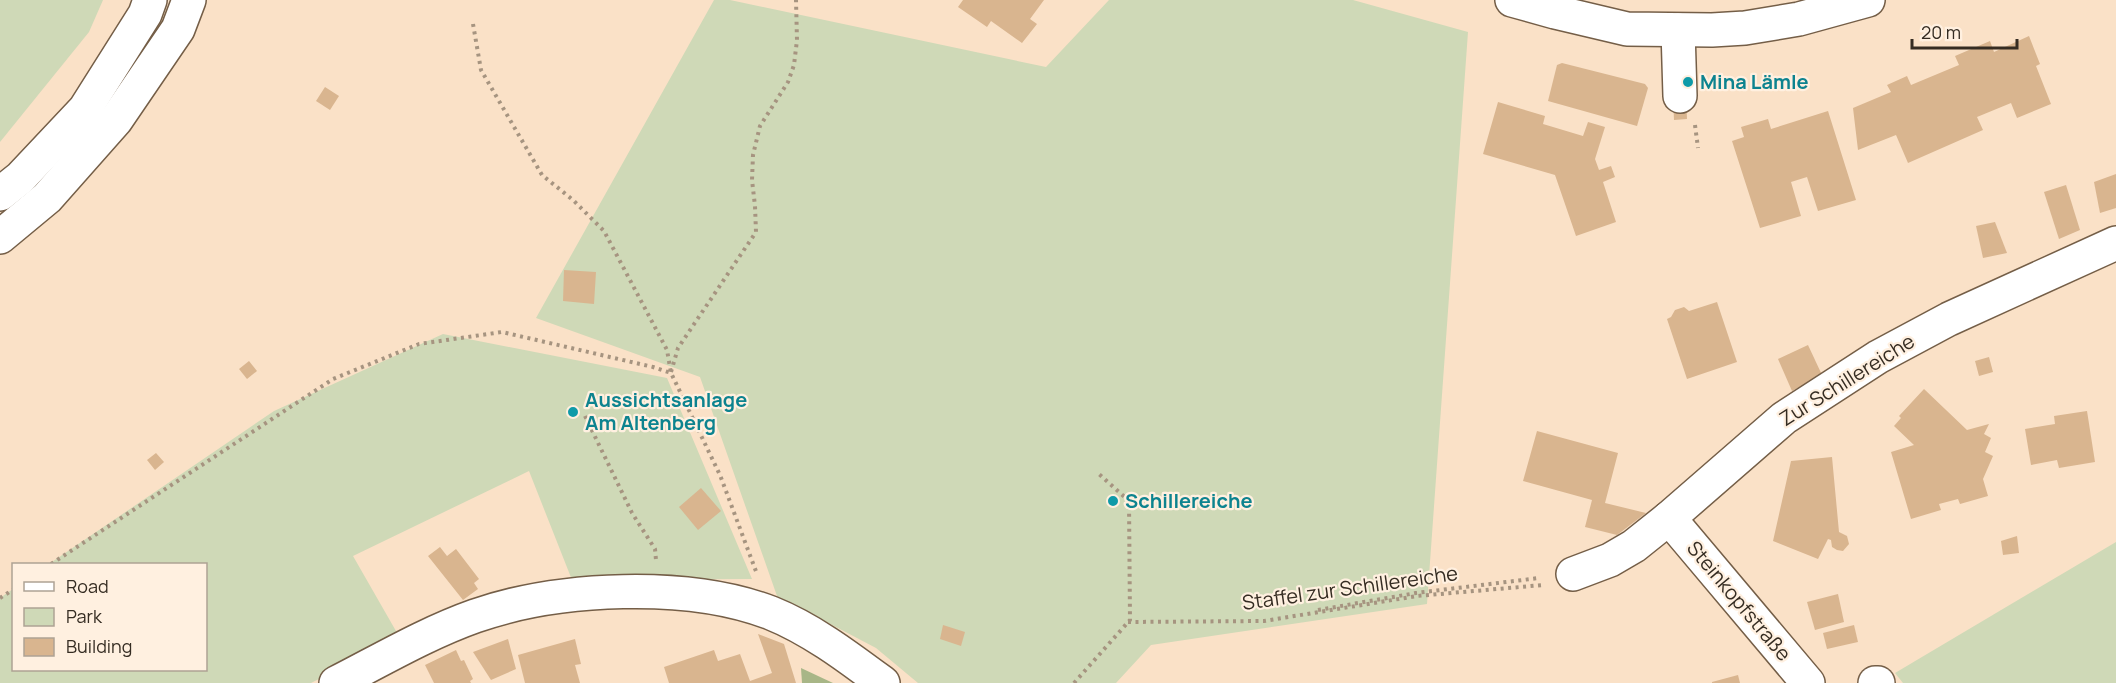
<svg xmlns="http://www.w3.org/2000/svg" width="2116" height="683" viewBox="0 0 2116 683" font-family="Manrope,sans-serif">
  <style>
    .green { fill: #cfd9b7 }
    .forest { fill: #a8b687 }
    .building { fill: #d9b58f }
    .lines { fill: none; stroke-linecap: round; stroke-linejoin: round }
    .minor-casing { stroke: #745e47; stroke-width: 36 }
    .major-casing { stroke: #745e47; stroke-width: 36 }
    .path { stroke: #a69480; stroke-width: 4; stroke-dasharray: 3 4.5; stroke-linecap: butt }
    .minor { stroke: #fff; stroke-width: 33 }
    .major { stroke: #fff; stroke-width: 33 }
    .culture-dot { fill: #0f9aa8; stroke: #fff0e0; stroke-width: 2 }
    .labels { text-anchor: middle; stroke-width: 4.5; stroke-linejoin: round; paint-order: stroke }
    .culture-label { font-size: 20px; font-weight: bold; fill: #0d838f; stroke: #fff0e0; text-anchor: start }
    .street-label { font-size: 20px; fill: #352c22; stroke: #fff0e0 }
  </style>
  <rect width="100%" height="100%" fill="#fae1c7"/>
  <g class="green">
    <polygon points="0,0 103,0 89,32 0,142"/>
    <polygon points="714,0 730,0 1046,67 1109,0 1353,0 1468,32 1427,604 1151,645 1116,683 918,683 876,648 777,596 700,377 536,318"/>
    <polygon points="443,334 667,378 752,579 572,580 529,471 353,556 400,638 311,683 0,683 0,598 13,589 14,670 206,670 206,564 49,564 274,411"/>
    <polygon points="2116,542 2116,683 1903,683 1895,673"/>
  </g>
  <polygon class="forest" points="801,668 833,683 802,683"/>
  <g class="building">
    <polygon points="963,0 1044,0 1030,19 1037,24 1022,43 991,21 987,27 958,7"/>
    <polygon points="2029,36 2040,64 2036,66 2051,104 2017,118 2011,103 1977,117 1983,130 1908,163 1896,135 1858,150 1853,108 1891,92 1887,85 1907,76 1911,85 1959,65 1955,56 1990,41 1994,52"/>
    <polygon points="1562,63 1645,84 1648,88 1637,126 1548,101 1557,65"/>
    <polygon points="325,87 339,96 330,110 316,101"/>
    <polygon points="1686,96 1687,119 1674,120 1673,97"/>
    <polygon points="1498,102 1545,116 1543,124 1583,136 1588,122 1605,127 1595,159 1599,170 1611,166 1615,177 1603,182 1616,222 1576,236 1555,175 1483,154"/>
    <polygon points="1828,111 1856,200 1818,211 1807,177 1791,182 1801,216 1760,228 1732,141 1744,137 1741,127 1768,119 1771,129"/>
    <polygon points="2116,174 2116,208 2100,213 2094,182"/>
    <polygon points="2066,185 2080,230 2059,239 2044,192"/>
    <polygon points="1995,222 2007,253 1983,258 1976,226"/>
    <polygon points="564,270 596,272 594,304 563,301"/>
    <polygon points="1717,302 1737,362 1687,379 1667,319 1671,317 1675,310 1684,307 1689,311"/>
    <polygon points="1808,345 1822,375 1792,391 1778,359"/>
    <polygon points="1989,357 1993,372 1979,376 1975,361"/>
    <polygon points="249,361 257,371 247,379 239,369"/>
    <polygon points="1924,389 1967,430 1989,424 1984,434 1991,438 1985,452 1993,456 1983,479 1988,496 1960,504 1958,499 1939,504 1941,510 1911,519 1891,452 1914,445 1894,426 1901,418 1899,416"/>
    <polygon points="2087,411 2095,462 2059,468 2057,460 2031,465 2025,429 2055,424 2054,416"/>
    <polygon points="1537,431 1618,453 1605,503 1646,513 1617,535 1585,527 1592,500 1523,481"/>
    <polygon points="156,453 164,462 155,470 147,460"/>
    <polygon points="1832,457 1839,532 1847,536 1849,544 1843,551 1837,550 1832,547 1831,540 1828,539 1818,559 1773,541 1791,461"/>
    <polygon points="701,488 721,511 698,530 679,507"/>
    <polygon points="2017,536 2019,553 2003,555 2001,541"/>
    <polygon points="440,547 447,556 456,549 479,579 474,583 478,589 463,600 428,556"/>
    <polygon points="1838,594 1844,622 1815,630 1807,602"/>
    <polygon points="943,625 965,632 961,646 940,639"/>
    <polygon points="1854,625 1858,642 1827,649 1823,633"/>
    <polygon points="758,634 784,644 796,683 669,683 664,667 714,650 718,661 740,654 750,681 772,673"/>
    <polygon points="508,639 516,669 491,680 473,652"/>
    <polygon points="575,639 581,664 575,665 580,683 525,683 518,655"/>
    <polygon points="456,650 461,661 464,660 473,679 470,681 471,683 434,683 425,665"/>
    <polygon points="1738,675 1740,683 1712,683 1712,682"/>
  </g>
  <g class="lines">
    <g class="minor-casing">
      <g id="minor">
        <polyline points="1678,30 1680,96"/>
        <polyline points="1669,518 1808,683"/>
        <polyline points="1573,574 1610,560 1634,546 1669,518 1784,418 1878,357 1949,319 2116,243"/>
        <path d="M336 683C381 660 427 633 475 616 558 587 688 581 771 613 811 629 848 657 883 683"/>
        <polyline points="1875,683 1878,683"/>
      </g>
    </g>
    <g class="major-casing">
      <g id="major">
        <polyline points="1512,0 1555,12 1627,29 1712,30 1745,28 1799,19 1868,0"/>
        <polyline points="0,194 20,178 85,109 145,14 150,0"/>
        <polyline points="0,237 47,198 116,120 178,29 189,0"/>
      </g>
    </g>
    <g class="path">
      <polyline points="473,24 481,70 542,175 573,200 604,231 667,350 671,373 720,475 757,574"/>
      <polyline points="1695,125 1698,148"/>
      <polyline points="671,372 678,348 756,232 755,206 752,180 753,155 760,126 788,82 794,65 797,40 796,0"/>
      <polyline points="585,416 632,513 655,549 656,560"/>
      <polyline points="51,564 333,379 419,344 502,332 653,367 671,373"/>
      <polyline points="0,598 14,589"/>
      <polyline points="1318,610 1416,593 1539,578"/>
      <polyline points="1128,622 1264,621 1417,596 1543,585"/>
      <polyline points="1074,683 1130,620 1129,501 1099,474"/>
    </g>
    <use href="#minor" class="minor"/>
    <use href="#major" class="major"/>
  </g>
  <g class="culture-dot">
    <circle cx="1688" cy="82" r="6"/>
    <circle cx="573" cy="412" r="6"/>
    <circle cx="1113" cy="501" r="6"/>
  </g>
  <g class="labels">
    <g class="culture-label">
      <text x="1700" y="89">Mina Lämle</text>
      <text x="585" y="407">Aussichtsanlage<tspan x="585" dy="23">Am Altenberg</tspan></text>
      <text x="1125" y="508">Schillereiche</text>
    </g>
    <g class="street-label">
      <text transform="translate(1847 380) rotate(-32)" y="7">Zur Schillereiche</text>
      <text transform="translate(1350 588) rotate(-8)" y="7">Staffel zur Schillereiche</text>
      <text transform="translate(1739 601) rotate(50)" y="7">Steinkopfstraße</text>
    </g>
  </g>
  <rect x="12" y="563" width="195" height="108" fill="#fff0e0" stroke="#aea294" stroke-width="1.5"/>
  <rect x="24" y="582" width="30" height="9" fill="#ffffff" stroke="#aea294" stroke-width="1.5"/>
  <text x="66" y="593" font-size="18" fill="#352c22">Road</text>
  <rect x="24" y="608" width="30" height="18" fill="#cfd9b7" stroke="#aea294" stroke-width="1.5"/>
  <text x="66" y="623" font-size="18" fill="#352c22">Park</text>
  <rect x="24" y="638" width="30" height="18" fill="#d9b58f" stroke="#aea294" stroke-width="1.5"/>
  <text x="66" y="653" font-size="18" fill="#352c22">Building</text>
  <path d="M1912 39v9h105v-9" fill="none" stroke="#352c22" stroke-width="3"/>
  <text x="1921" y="39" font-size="18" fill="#352c22" stroke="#fff0e0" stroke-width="4.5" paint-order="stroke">20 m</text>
</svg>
